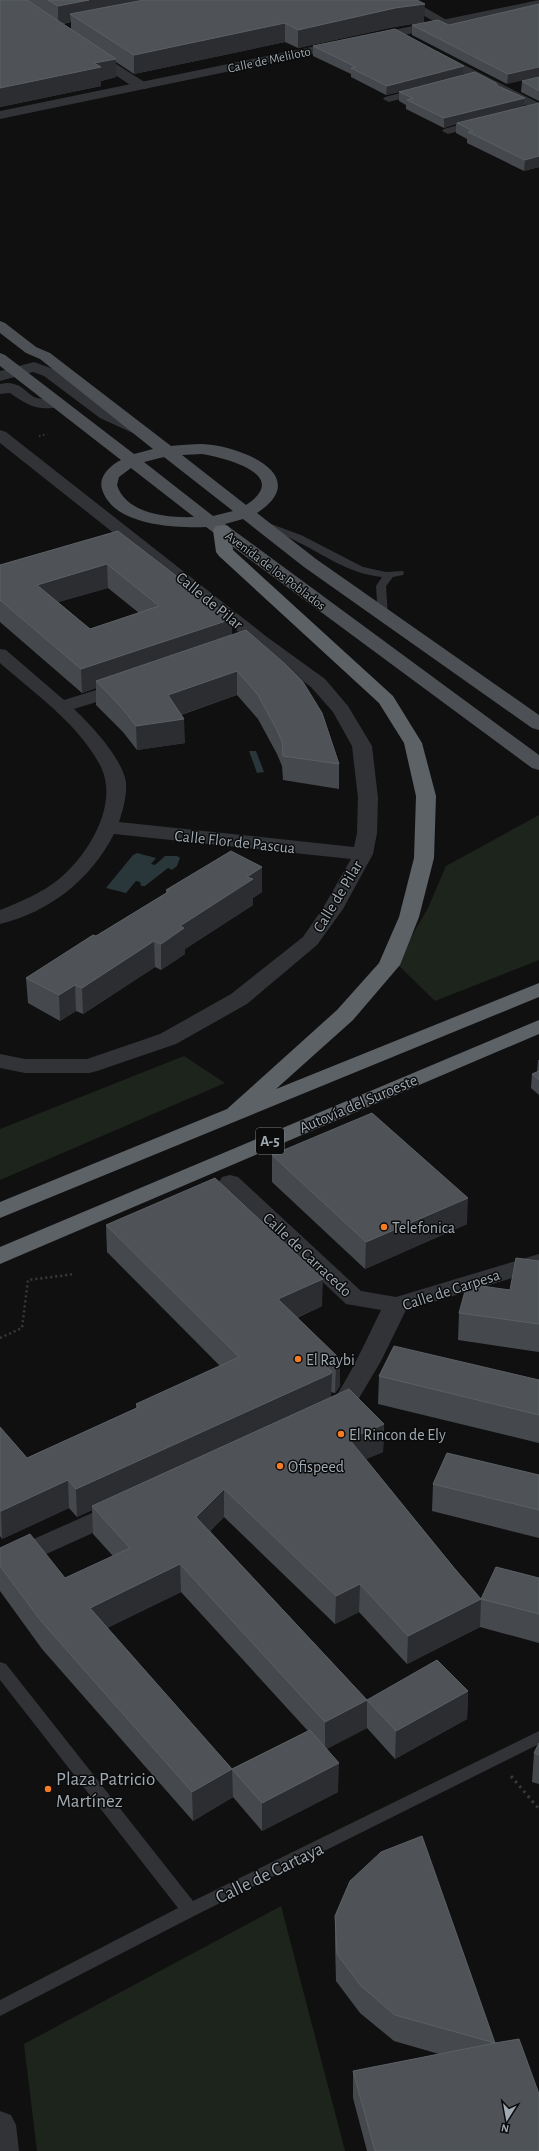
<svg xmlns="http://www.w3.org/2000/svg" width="539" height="2151" viewBox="0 0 539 2151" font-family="'Alegreya Sans',sans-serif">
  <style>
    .green { fill: #1d241c }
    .water { fill: #29363a }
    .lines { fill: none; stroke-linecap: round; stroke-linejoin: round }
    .path-far2 { stroke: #373a3d; stroke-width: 2; stroke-dasharray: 1.5 2.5; stroke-linecap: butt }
    .path-far1 { stroke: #373a3d; stroke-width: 2.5; stroke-dasharray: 2 3; stroke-linecap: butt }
    .path { stroke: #373a3d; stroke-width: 3; stroke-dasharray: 2.5 4; stroke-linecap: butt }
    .service { fill: #313336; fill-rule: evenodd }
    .pedestrian { fill: #313336; fill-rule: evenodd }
    .minor { fill: #313336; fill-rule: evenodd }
    .tertiary { fill: #313336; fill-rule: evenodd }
    .primary { fill: #4d5155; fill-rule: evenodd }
    .motorway { fill: #5d6267; fill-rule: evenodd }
    .wall { fill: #45484c; fill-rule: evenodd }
    .shaded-wall { fill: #2c2d30 }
    .building { fill: #4f5357; stroke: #5b6065; fill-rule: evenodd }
    .poi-dot { fill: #f57c24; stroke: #0b0b0c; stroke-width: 1.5 }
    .labels { text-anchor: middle; stroke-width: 3; stroke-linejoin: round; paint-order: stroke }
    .far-street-label { font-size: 13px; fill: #a0aab2; stroke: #0b0b0c }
    .shield { fill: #0b0b0c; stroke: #737a80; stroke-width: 1 }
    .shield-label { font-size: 15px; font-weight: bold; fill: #a0aab2 }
    .street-label { font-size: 16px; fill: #a0aab2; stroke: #0b0b0c }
    .poi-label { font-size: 16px; fill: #a0aab2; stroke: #0b0b0c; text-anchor: start }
    .near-poi-label { font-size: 19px; fill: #a0aab2; stroke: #0b0b0c; text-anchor: start }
    .near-street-label { font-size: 19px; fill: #a0aab2; stroke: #0b0b0c }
  </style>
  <rect width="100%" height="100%" fill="#101011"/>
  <g class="green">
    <polygon points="539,815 539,960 435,1001 396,963 428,908 446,866"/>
    <polygon points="184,1056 225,1083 0,1180 0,1129"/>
    <polygon points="281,1906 345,2151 37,2151 24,2044"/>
  </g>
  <g class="water">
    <polygon points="249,751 256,751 264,772 257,773"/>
    <polygon points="137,853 156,858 151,864 155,865 165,856 177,856 180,858 177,866 172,870 168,868 145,886 141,886 140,882 136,881 126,893 106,888 133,855"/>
  </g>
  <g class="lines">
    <polyline class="path-far2" points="39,436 47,434"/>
    <polyline class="path-far1" points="0,1338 22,1328 28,1280 75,1274"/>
    <polyline class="path" points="511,1776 539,1809"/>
    <g class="service">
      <path d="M263 521 301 535 363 567 386 572 403 571 404 573 403 575 393 577 386 586 388 616 387 618H379L378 616 376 586 382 577C349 574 323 554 294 540 283 534 271 530 259 526L258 524Z"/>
      <polygon points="0,1662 6,1664 193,1901 539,1731 539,1744 196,1915 0,2016 0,2000 178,1908 0,1680"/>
    </g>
    <g class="pedestrian">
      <polygon points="423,87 427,88 429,90 427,92 389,102 383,99 385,97"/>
      <polygon points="480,119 484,120 486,122 484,124 448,134 442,131 444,129"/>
    </g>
    <g class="minor">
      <polygon points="397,0 412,0 450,22 444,26 440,25"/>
      <polygon points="91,48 146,83 148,86 146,89 136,89 86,55 85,52 86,49"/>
      <polygon points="437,51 539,103 539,112 432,58 431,55"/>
      <polygon points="34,362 56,370 112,412 149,429 151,432 149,435 137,435 100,418 44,376 33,372 0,381 0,371"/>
      <path d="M7 383C25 384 25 394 37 398 46 400 54 398 63 400L65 403 63 406C38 412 29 406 10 393L0 394V384Z"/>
      <path d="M0 430 6 432 267 637 325 679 348 706 372 746 378 798 377 833 373 854 343 909 317 945 247 1004 176 1044 97 1071 89 1073H25L0 1068V1054L25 1059H87L160 1034 231 994 303 937 323 908 351 859 114 834C91 879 50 912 0 924V910C20 902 42 893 59 879 88 855 119 805 101 767 79 724 35 694 0 663V649L6 650 64 700 125 681 132 683 134 687 132 691 74 709C91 725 122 758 126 782 127 796 123 810 119 822L354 847 357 833 358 798 352 746 333 712 311 687 255 645 0 443Z"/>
      <path d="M230 1175 238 1177 361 1291 396 1297 539 1254V1270L406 1310 381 1361 349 1415 332 1422 323 1419 319 1413C323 1407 329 1406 333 1401 352 1372 366 1341 381 1310L346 1304 222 1187 219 1182 222 1177Z"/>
      <polygon points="119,1501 128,1503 132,1510 128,1517 0,1575 0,1554"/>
      <polygon points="0,2111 11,2115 16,2125 19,2151 0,2151"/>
    </g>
    <polygon class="tertiary" points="539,0 539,7 0,119 0,111"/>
    <path class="primary" d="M0 321 5 323 36 347 50 353 171 446C181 445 192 444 202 444 238 445 315 475 257 513L316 559 539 715V730L532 728 304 567 243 519 225 524 539 755V770L532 768 206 527C175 528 113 526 102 489 98 476 111 465 121 460L0 366V353L5 355 134 454 153 449 40 359 26 353 0 333ZM202 454C226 458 292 475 246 505L182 455ZM164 457 233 511 213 516 144 462ZM131 468 194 517C168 518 126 514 117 485L119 477Z"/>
    <g class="motorway">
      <polygon points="222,525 228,526 231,530 233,550 393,696 422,743 436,796 434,858 419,917 400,965 353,1020 276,1089 539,983 539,997 0,1218 0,1202 227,1109 337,1010 379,963 399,917 414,858 416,796 404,743 379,703 219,556 216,552 213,530 216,526"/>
      <polygon points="539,1020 539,1034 0,1264 0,1247"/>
    </g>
  </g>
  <g class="wall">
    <path d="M0 0H417L424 22 394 27 298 48 285 42 134 74 116 62V77L101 81V86L0 107ZM71 22V29L63 24Z"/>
    <polygon points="539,4 507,84 412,35 412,25 449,25"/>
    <polygon points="313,46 464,66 463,75 498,86 525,98 524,107 539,103 539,167 524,171 467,143 467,139 456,133 456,124 444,128 406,109 406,105 399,101 399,92 386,95 351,77 351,74 313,56"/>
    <polygon points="539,77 539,101 521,92 522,81"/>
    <path d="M118 531 232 619V635L339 764V789L283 780 282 766 277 754 258 719 237 695 181 715 185 743 137 750 123 732 96 705V688L82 693 0 622V565ZM108 588 139 613 90 629 58 602Z"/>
    <polygon points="262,867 262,892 253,898 253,905 185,949 185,954 161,970 155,967 83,1014 76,1011 60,1021 28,1003 26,978 96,936 166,893 166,890"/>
    <polygon points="538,1060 539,1060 539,1095 531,1088 532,1074 537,1072"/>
    <polygon points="272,1155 467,1224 365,1269 272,1182"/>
    <path d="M106 1225 322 1306 297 1318 340 1359V1386L335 1393 331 1392V1397L384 1424 383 1452 366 1459 455 1569 481 1599 539 1578V1643L480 1627 407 1664 359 1612 335 1624 224 1517 210 1531 367 1700 468 1691 467 1719 395 1759 367 1728 326 1749 338 1792 262 1831 233 1797 193 1821 42 1649 0 1591V1548L65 1578 113 1556 93 1534 92 1510 77 1517 69 1508 2 1539 0 1536V1427L27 1458 136 1408V1404L220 1366 107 1252ZM181 1592 308 1731 232 1769 107 1628Z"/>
    <polygon points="539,1261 539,1352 458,1340 459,1313 510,1290"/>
    <polygon points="379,1376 539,1380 539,1443 378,1404"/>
    <polygon points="539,1475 539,1538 432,1511 433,1484"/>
    <polygon points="539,1743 539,1784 532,1782 534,1753"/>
    <polygon points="335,1916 495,2043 539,2151 367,2151 353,2098 353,2071 439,2054 394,2041 360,2013 336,1981 335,1943"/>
  </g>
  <g class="shaded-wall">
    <polygon points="89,0 183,0 70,14 71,22 58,24 58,6"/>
    <polygon points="425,4 424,22 394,27 298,48 298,30 395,8"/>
    <polygon points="285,23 285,42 134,74 134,55"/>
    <polygon points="116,59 116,77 101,81 101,86 0,107 0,88 94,63"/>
    <polygon points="464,66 463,75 386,95 387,86"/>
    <polygon points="539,67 539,77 507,84 508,74"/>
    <polygon points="525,98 524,107 457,123 456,124 444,128 444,118"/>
    <polygon points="539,156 539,167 524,171 525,160"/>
    <polygon points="107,564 108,588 38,608 37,585"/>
    <polygon points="232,619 232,643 96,681 96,688 82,693 81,669"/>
    <polygon points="237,671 237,695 168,719 168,695"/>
    <polygon points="184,719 185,743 137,750 136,726"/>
    <polygon points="262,867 262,892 253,898 253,905 185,949 185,954 161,970 161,944 180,926 247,877"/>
    <polygon points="154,941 155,967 83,1014 82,988"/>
    <polygon points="75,985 76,1011 60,1021 59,995"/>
    <polygon points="468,1198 467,1224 365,1269 366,1242"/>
    <polygon points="323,1279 322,1306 278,1326 278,1299"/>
    <polygon points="340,1359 340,1386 335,1393 336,1366"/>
    <polygon points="332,1372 331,1400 92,1506 92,1510 77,1517 76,1489"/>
    <polygon points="384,1424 383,1452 349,1466 349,1439"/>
    <polygon points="68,1480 69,1508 2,1539 1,1511"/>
    <polygon points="224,1489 224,1517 196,1544 196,1517"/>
    <polygon points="180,1564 181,1592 91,1636 90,1608"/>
    <polygon points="360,1584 359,1612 335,1624 336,1596"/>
    <polygon points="481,1599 480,1627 407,1664 408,1636"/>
    <polygon points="468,1691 467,1719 395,1759 396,1731"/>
    <polygon points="367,1700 367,1728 325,1750 325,1722"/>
    <polygon points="339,1763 338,1792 262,1831 262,1803"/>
    <polygon points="232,1769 233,1797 193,1821 192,1792"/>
  </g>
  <g class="building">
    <polygon points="0,0 27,0 116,59 94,63 101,67 0,88"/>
    <polygon points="48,0 89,0 58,6"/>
    <polygon points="144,0 417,0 425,4 395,8 298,30 285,23 134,55 70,14"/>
    <polygon points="539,4 539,67 508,74 412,25 438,20 449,25"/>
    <polygon points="395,29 464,66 387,86 351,68 356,67 313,46"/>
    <polygon points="475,72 496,83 498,86 525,98 444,118 407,100 413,98 399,92"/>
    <polygon points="539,77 539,91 522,81"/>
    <polygon points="539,103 539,156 525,160 468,132 473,131 457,123"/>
    <path d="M118 531 232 619 81 669 0 600V565ZM107 564 159 606 90 629 37 585Z"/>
    <polygon points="246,630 284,663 303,682 322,713 339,764 283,756 282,742 277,730 258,695 237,671 168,695 184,719 136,726 122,708 96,681"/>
    <polygon points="231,851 262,867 247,877 253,879 180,926 184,928 161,944 154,941 82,988 75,985 59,995 26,978 93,935 96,936 168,892 166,890"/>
    <polygon points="539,1071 539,1080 532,1074"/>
    <polygon points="372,1113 468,1198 366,1242 272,1155"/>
    <polygon points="215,1178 323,1279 278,1299 340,1359 336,1366 322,1363 332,1372 330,1374 76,1489 68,1480 1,1511 0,1511 0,1427 27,1458 139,1407 136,1404 239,1357 106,1225"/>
    <polygon points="516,1258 539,1261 539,1324 459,1313 467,1284 510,1290"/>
    <polygon points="394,1346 539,1380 539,1415 379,1376"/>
    <polygon points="349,1389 384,1424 349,1439 455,1569 481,1599 408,1636 360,1584 336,1596 224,1489 196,1517 367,1700 325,1722 180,1564 90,1608 232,1769 192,1792 41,1621 0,1566 0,1548 30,1534 65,1578 130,1548 92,1506"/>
    <polygon points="447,1453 539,1475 539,1510 433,1484"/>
    <polygon points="496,1567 539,1578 539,1614 481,1599"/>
    <polygon points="437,1660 468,1691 396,1731 367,1700"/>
    <polygon points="310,1730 339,1763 262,1803 232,1769"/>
    <polygon points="539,1743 539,1755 534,1753"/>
    <polygon points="422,1836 495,2043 519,2039 539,2094 539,2151 375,2151 353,2071 495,2043 395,2015 361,1986 337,1954 335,1916 350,1881 381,1852"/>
  </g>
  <g class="poi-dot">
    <circle cx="384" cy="1227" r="4"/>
    <circle cx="298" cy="1359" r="4"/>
    <circle cx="341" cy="1434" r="4"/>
    <circle cx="280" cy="1466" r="4"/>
    <circle cx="48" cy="1789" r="4"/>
  </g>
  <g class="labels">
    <g class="far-street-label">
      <text transform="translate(269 59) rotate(-12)" y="5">Calle de Meliloto</text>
      <text transform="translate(276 570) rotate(37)" y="5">Avenida de los Poblados</text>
    </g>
    <rect class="shield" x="256" y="1128" width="28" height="26" rx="3"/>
    <g class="shield-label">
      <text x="270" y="1146">A-5</text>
    </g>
    <g class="street-label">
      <text transform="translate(210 600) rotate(39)" y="6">Calle de Pilar</text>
      <text transform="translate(235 841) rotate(6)" y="6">Calle Flor de Pascua</text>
      <text transform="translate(337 896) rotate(-59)" y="6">Calle de Pilar</text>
      <text transform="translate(358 1103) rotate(-23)" y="6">Autovía del Suroeste</text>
      <text transform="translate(308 1254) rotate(43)" y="6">Calle de Carracedo</text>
      <text transform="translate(451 1289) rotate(-18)" y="6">Calle de Carpesa</text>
    </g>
    <g class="poi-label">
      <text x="392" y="1233">Telefonica</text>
      <text x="306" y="1365">El Raybi</text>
      <text x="349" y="1440">El Rincon de Ely</text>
      <text x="288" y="1472">Ofispeed</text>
    </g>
    <g class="near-poi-label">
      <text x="56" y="1785">Plaza Patricio<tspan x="56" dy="22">Martínez</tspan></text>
    </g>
    <g class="near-street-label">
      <text transform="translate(269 1872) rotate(-26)" y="7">Calle de Cartaya</text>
    </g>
  </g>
  <g transform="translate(507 2119) rotate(191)" stroke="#0b0b0c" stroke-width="3" paint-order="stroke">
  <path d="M0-3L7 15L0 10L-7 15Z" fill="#a0aab2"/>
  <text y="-6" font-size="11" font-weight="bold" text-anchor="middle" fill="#a0aab2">N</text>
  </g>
</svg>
